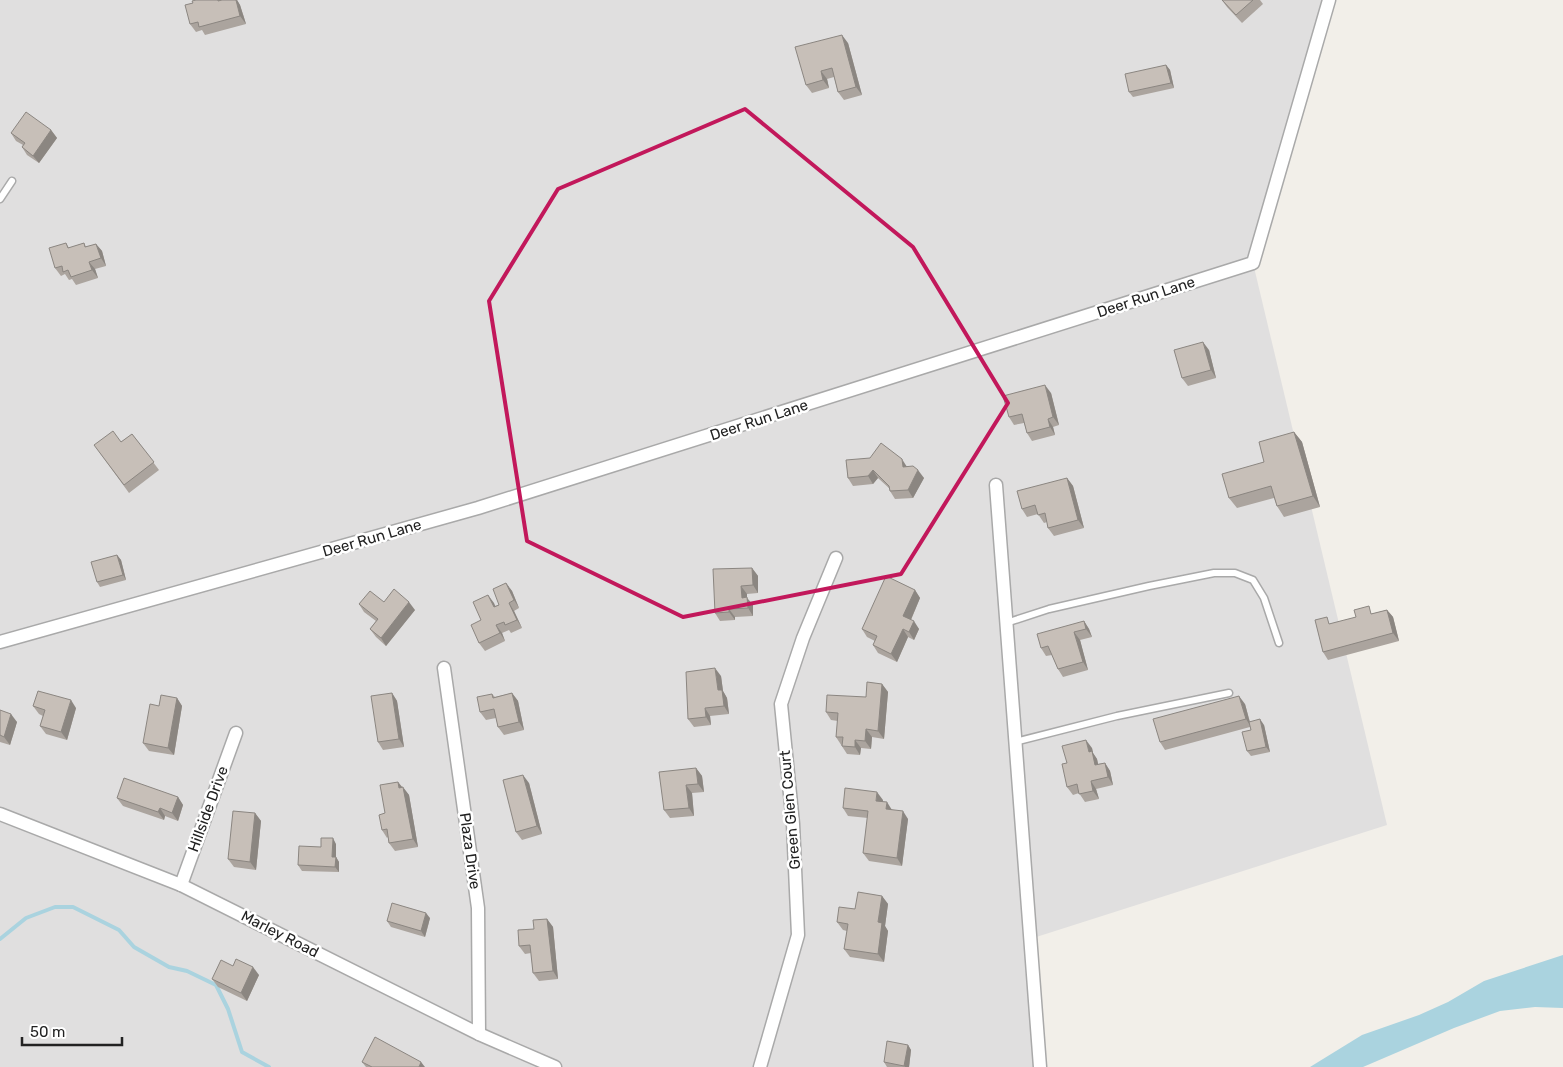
<svg xmlns="http://www.w3.org/2000/svg" width="1563" height="1067" viewBox="0 0 1563 1067" font-family="Rubik,sans-serif">
  <style>
    .residential { fill: #e0dfdf }
    .water { fill: #aad3df }
    .lines { fill: none; stroke-linecap: round; stroke-linejoin: round }
    .stream { stroke: #aad3df; stroke-width: 4 }
    .service-casing { stroke: #a9a9a9; stroke-width: 9 }
    .minor-casing { stroke: #a9a9a9; stroke-width: 15 }
    .service { stroke: #fff; stroke-width: 6 }
    .minor { stroke: #fff; stroke-width: 12 }
    .wall { fill: #aba49e }
    .shaded-wall { fill: #8b8681 }
    .building { fill: #c7bfb8; stroke: #8b8681 }
    .marked { fill: none; stroke: #c2185b; stroke-width: 4; stroke-linejoin: round }
    .labels { text-anchor: middle; stroke-width: 5; stroke-linejoin: round; paint-order: stroke }
    .street-label { font-size: 15px; fill: #222; stroke: #fff }
  </style>
  <rect width="100%" height="100%" fill="#f2efe9"/>
  <polygon class="residential" points="0,0 1329,0 1253,263 1387,825 1030,939 1040,1067 0,1067"/>
  <polygon class="water" points="1563,955 1563,1008 1535,1007 1500,1011 1454,1028 1363,1067 1310,1067 1362,1035 1419,1015 1448,1002 1484,981"/>
  <g class="lines">
    <polyline class="stream" points="0,939 26,918 55,907 73,907 119,930 134,947 169,967 187,971 216,985 228,1009 242,1052 269,1067"/>
    <g class="service-casing">
      <g id="service">
        <polyline points="0,199 12,181"/>
        <polyline points="1006,623 1049,609 1149,586 1214,573 1235,573 1253,580 1264,598 1279,643"/>
        <polyline points="1015,742 1117,716 1229,693"/>
      </g>
    </g>
    <g class="minor-casing">
      <g id="minor">
        <polyline points="996,485 1040,1067"/>
        <polyline points="0,642 478,508 1253,263 1329,0"/>
        <polyline points="444,668 478,908 479,1034"/>
        <polyline points="0,814 181,885 479,1034 555,1067"/>
        <polyline points="181,885 236,733"/>
        <polyline points="760,1067 798,935 793,824 781,704 803,638 836,558"/>
      </g>
    </g>
    <use href="#service" class="service"/>
    <use href="#minor" class="minor"/>
  </g>
  <g class="wall">
    <polygon points="196,0 237,0 240,5 246,24 205,35 202,30 196,32 190,24 193,3"/>
    <polygon points="1222,0 1260,0 1263,4 1242,23 1227,7"/>
    <polygon points="848,43 862,95 844,100 838,92 834,77 827,79 829,88 812,93 806,85"/>
    <polygon points="1166,65 1170,70 1174,88 1133,97 1129,92"/>
    <polygon points="51,130 57,138 39,163 27,155 22,147 23,145 16,141 11,133"/>
    <polygon points="66,243 69,248 84,243 86,247 96,244 102,251 106,266 95,269 98,278 76,285 72,279 69,280 65,274 61,276 55,268"/>
    <polygon points="1209,350 1216,378 1188,386 1182,378"/>
    <polygon points="1051,393 1059,425 1053,427 1055,435 1032,441 1027,433 1024,423 1014,425 1009,417"/>
    <polygon points="1294,432 1302,442 1320,507 1284,517 1277,506 1274,498 1237,508 1229,498"/>
    <polygon points="132,434 159,470 129,493 100,453 121,442"/>
    <polygon points="846,460 907,466 924,478 913,498 895,499 890,491 890,489 878,478 873,484 853,486 848,478"/>
    <polygon points="1067,478 1073,486 1084,528 1054,536 1048,528 1047,522 1044,523 1038,514 1027,517 1022,509"/>
    <polygon points="117,555 121,560 126,580 100,587 97,582"/>
    <polygon points="752,568 758,576 758,593 747,594 747,598 753,605 753,616 735,617 735,620 720,621 715,613"/>
    <polygon points="506,583 512,591 519,608 514,611 522,628 511,633 509,630 502,633 505,641 485,651 479,643 481,620 488,595 495,606 499,605"/>
    <polygon points="915,590 920,598 911,620 919,629 914,640 908,637 897,662 878,653 873,645 875,641 867,637 862,629"/>
    <polygon points="384,602 415,610 386,646 376,637 370,629 376,621 364,612 359,604"/>
    <polygon points="1387,610 1393,617 1399,641 1328,660 1323,652 1331,624"/>
    <polygon points="1084,621 1089,629 1092,637 1080,640 1088,670 1063,677 1058,669 1052,655 1046,656 1041,648"/>
    <polygon points="721,676 723,691 727,698 729,714 710,716 711,725 694,727 688,719"/>
    <polygon points="882,684 888,692 884,739 872,737 871,749 861,748 860,755 847,754 836,737 838,721 831,720 826,712 866,697"/>
    <polygon points="392,693 397,701 404,747 383,750 378,742"/>
    <polygon points="512,693 518,701 524,730 504,735 498,727 496,718 486,720 480,712 492,694 495,697"/>
    <polygon points="177,698 182,706 174,755 149,751 143,743 159,706"/>
    <polygon points="1245,704 1250,722 1264,725 1270,752 1251,756 1247,751 1251,730 1250,727 1165,750 1160,742"/>
    <polygon points="33,706 76,708 67,740 46,734 40,726 43,716 39,714"/>
    <polygon points="0,710 17,722 10,745 0,742"/>
    <polygon points="1092,748 1093,753 1097,759 1098,764 1105,763 1110,771 1113,785 1096,789 1099,799 1085,802 1079,793 1073,795 1067,787 1067,763"/>
    <polygon points="696,768 702,776 704,792 692,793 694,816 670,818 664,810"/>
    <polygon points="398,782 409,795 418,847 395,851 389,843 388,837 387,838 382,830 385,813"/>
    <polygon points="529,783 542,834 522,840 516,832"/>
    <polygon points="178,797 183,805 178,821 165,816 164,820 123,806 117,798"/>
    <polygon points="883,800 883,802 891,809 908,819 902,866 869,861 863,853 868,818 848,816 843,808"/>
    <polygon points="255,813 261,821 256,870 234,867 228,859"/>
    <polygon points="336,844 336,857 339,862 339,872 302,871 298,865 321,847"/>
    <polygon points="882,896 888,904 885,926 888,931 884,962 850,957 844,949 847,931 843,930 837,922 855,909"/>
    <polygon points="430,918 425,937 391,927 387,921"/>
    <polygon points="547,919 553,927 558,979 539,981 533,973 531,953 525,954 519,946 534,929"/>
    <polygon points="233,966 259,975 247,1001 218,987 212,979"/>
    <polygon points="908,1045 911,1050 909,1067 887,1067 884,1062"/>
    <polygon points="362,1062 425,1067 366,1067"/>
  </g>
  <g class="shaded-wall">
    <polygon points="236,0 237,0 240,5 246,24 240,16"/>
    <polygon points="842,35 848,43 862,95 856,87"/>
    <polygon points="1166,65 1170,70 1174,88 1171,83"/>
    <polygon points="821,71 827,79 829,88 823,80"/>
    <polygon points="51,130 57,138 39,163 33,156"/>
    <polygon points="96,244 102,251 106,266 101,258"/>
    <polygon points="89,262 95,269 98,278 92,270"/>
    <polygon points="1203,342 1209,350 1216,378 1211,370"/>
    <polygon points="1045,385 1051,393 1059,425 1053,417"/>
    <polygon points="1048,419 1053,427 1055,435 1050,427"/>
    <polygon points="1294,432 1302,442 1320,507 1313,496"/>
    <polygon points="902,459 907,467 903,467"/>
    <polygon points="873,470 878,478 873,484 868,476"/>
    <polygon points="918,470 924,478 913,498 908,490"/>
    <polygon points="1067,478 1073,486 1084,528 1078,520"/>
    <polygon points="117,555 121,560 126,580 123,575"/>
    <polygon points="752,568 758,576 758,593 753,585"/>
    <polygon points="506,583 512,591 519,608 514,600"/>
    <polygon points="741,586 747,594 747,598 753,605 753,616 742,598"/>
    <polygon points="915,590 920,598 909,624 903,616"/>
    <polygon points="488,595 494,603 499,615 494,607"/>
    <polygon points="409,602 415,610 386,646 381,638"/>
    <polygon points="509,603 514,611 522,628 517,620"/>
    <polygon points="729,609 735,617 735,620 729,612"/>
    <polygon points="1387,610 1393,617 1399,641 1393,633"/>
    <polygon points="914,621 919,629 914,640 909,632"/>
    <polygon points="1084,621 1089,629 1092,637 1086,629"/>
    <polygon points="496,625 502,633 505,641 500,633"/>
    <polygon points="903,629 908,637 897,662 891,654"/>
    <polygon points="1074,632 1080,640 1088,670 1083,662"/>
    <polygon points="715,668 721,676 723,691 727,698 729,714 724,706 718,690"/>
    <polygon points="882,684 888,692 884,739 878,731"/>
    <polygon points="392,693 397,701 404,747 399,739"/>
    <polygon points="512,693 518,701 524,730 519,722"/>
    <polygon points="1239,696 1245,704 1251,727 1246,719"/>
    <polygon points="177,698 182,706 174,755 168,748"/>
    <polygon points="71,700 76,708 67,740 61,732"/>
    <polygon points="705,708 710,716 711,725 706,717"/>
    <polygon points="11,714 17,722 10,745 4,737"/>
    <polygon points="1260,719 1264,725 1270,752 1266,747"/>
    <polygon points="866,729 872,737 871,749 865,741"/>
    <polygon points="855,740 861,748 860,755 855,747"/>
    <polygon points="1086,740 1092,748 1093,753 1097,759 1100,773 1095,765 1089,752"/>
    <polygon points="1105,763 1110,771 1113,785 1108,777"/>
    <polygon points="696,768 702,776 704,792 698,784"/>
    <polygon points="523,775 529,783 542,834 537,826"/>
    <polygon points="1091,781 1096,789 1099,799 1093,791"/>
    <polygon points="398,782 404,790 403,787 409,795 418,847 413,839"/>
    <polygon points="686,785 692,793 694,816 689,808"/>
    <polygon points="877,792 883,800 882,809 876,801"/>
    <polygon points="178,797 183,805 178,821 172,813"/>
    <polygon points="887,802 892,810 886,809"/>
    <polygon points="160,808 165,816 164,820 158,812"/>
    <polygon points="903,811 908,819 902,866 897,858"/>
    <polygon points="255,813 261,821 256,870 250,862"/>
    <polygon points="333,838 336,844 336,857 339,862 339,872 335,867 332,857"/>
    <polygon points="882,896 888,904 885,926 888,931 884,962 878,954 878,922"/>
    <polygon points="426,913 430,918 425,937 421,931"/>
    <polygon points="547,919 553,927 558,979 553,971"/>
    <polygon points="253,967 259,975 247,1001 241,993"/>
    <polygon points="908,1045 911,1050 909,1067 905,1067 904,1066"/>
    <polygon points="421,1062 425,1067 419,1067"/>
  </g>
  <g class="building">
    <polygon points="196,0 218,0 218,1 222,0 236,0 240,16 199,27 198,22 190,24 185,5 193,3 192,1"/>
    <polygon points="1222,0 1253,0 1236,15"/>
    <polygon points="842,35 856,87 838,92 832,68 821,71 823,80 806,85 795,47"/>
    <polygon points="1166,65 1171,83 1129,92 1125,74"/>
    <polygon points="26,112 51,130 33,156 22,147 25,143 11,133"/>
    <polygon points="66,243 68,248 84,243 85,247 96,244 101,258 89,262 92,270 71,277 68,270 63,272 62,266 55,268 49,248"/>
    <polygon points="1203,342 1211,370 1182,378 1174,350"/>
    <polygon points="1045,385 1053,417 1048,419 1050,427 1027,433 1022,414 1009,417 1003,396"/>
    <polygon points="113,431 121,442 132,434 154,462 124,485 94,445"/>
    <polygon points="1294,432 1313,496 1277,506 1271,486 1229,498 1222,474 1264,462 1259,442"/>
    <polygon points="881,443 902,459 903,467 913,466 918,470 908,490 890,491 889,486 873,470 868,476 848,478 846,460 870,458"/>
    <polygon points="1067,478 1078,520 1048,528 1045,513 1038,515 1035,505 1022,509 1017,491"/>
    <polygon points="117,555 123,575 97,582 91,562"/>
    <polygon points="752,568 753,585 741,586 742,598 747,597 748,608 729,609 729,612 715,613 713,569"/>
    <polygon points="886,576 915,590 903,616 914,621 909,632 903,629 891,654 873,645 877,636 862,629"/>
    <polygon points="506,583 514,600 509,603 517,620 505,625 504,622 496,625 500,633 479,643 471,625 481,620 473,602 488,595 494,607 499,605 493,589"/>
    <polygon points="394,589 409,602 381,638 370,629 378,619 359,604 370,591 384,602"/>
    <polygon points="1369,606 1371,614 1387,610 1393,633 1323,652 1315,620 1327,617 1329,624 1356,617 1354,610"/>
    <polygon points="1084,621 1086,629 1074,632 1083,662 1058,669 1048,646 1041,648 1037,634"/>
    <polygon points="715,668 718,690 722,690 724,706 705,708 706,717 688,719 686,672"/>
    <polygon points="867,682 882,684 878,731 866,729 865,741 855,740 855,747 842,746 843,737 836,737 838,713 826,712 827,695 866,697"/>
    <polygon points="38,691 71,700 61,732 40,726 45,710 33,706"/>
    <polygon points="392,693 399,739 378,742 371,696"/>
    <polygon points="512,693 519,722 498,727 494,709 480,712 477,697 492,694 493,698"/>
    <polygon points="161,695 177,698 168,748 143,743 150,704 159,706"/>
    <polygon points="1239,696 1246,719 1160,742 1153,719"/>
    <polygon points="0,710 11,714 4,737 0,735"/>
    <polygon points="1260,719 1266,747 1247,751 1242,732 1251,730 1249,722"/>
    <polygon points="1086,740 1089,752 1092,751 1095,765 1105,763 1108,777 1091,781 1093,791 1079,794 1077,784 1067,787 1062,764 1067,763 1062,746"/>
    <polygon points="696,768 698,784 686,785 689,808 664,810 659,772"/>
    <polygon points="523,775 537,826 516,832 503,780"/>
    <polygon points="124,778 178,797 172,813 160,808 158,812 117,798"/>
    <polygon points="398,782 399,788 403,787 413,839 389,843 387,829 382,830 379,815 385,813 380,785"/>
    <polygon points="845,788 877,792 876,801 887,802 886,809 903,811 897,858 863,853 868,811 843,808"/>
    <polygon points="233,811 255,813 250,862 228,859"/>
    <polygon points="321,838 333,838 332,857 336,857 335,867 298,865 299,846 321,847"/>
    <polygon points="858,892 882,896 878,922 882,923 878,954 844,949 848,924 837,922 839,907 855,909"/>
    <polygon points="392,903 426,913 421,931 387,921"/>
    <polygon points="547,919 553,971 533,973 530,945 519,946 518,930 534,929 533,920"/>
    <polygon points="236,959 253,967 241,993 212,979 221,960 233,966"/>
    <polygon points="375,1037 421,1062 419,1067 372,1067 362,1062"/>
    <polygon points="887,1041 908,1045 904,1066 884,1062"/>
  </g>
  <path class="marked" d="M745 109 913 247 1008 403 901 574 683 617 527 541 489 301 558 189Z"/>
  <g class="labels">
    <g class="street-label">
      <text transform="translate(1146 297) rotate(-18)" y="5">Deer Run Lane</text>
      <text transform="translate(759 420) rotate(-18)" y="5">Deer Run Lane</text>
      <text transform="translate(372 538) rotate(-16)" y="5">Deer Run Lane</text>
      <text transform="translate(208 809) rotate(-70)" y="5">Hillside Drive</text>
      <text transform="translate(790 810) rotate(-95)" y="5">Green Glen Court</text>
      <text transform="translate(470 851) rotate(82)" y="5">Plaza Drive</text>
      <text transform="translate(280 934) rotate(27)" y="5">Marley Road</text>
    </g>
  </g>
  <path d="M22 1037v8h100v-8" fill="none" stroke="#222222" stroke-width="2.5"/>
  <text x="30" y="1037" font-size="15" fill="#222222" stroke="#ffffff" stroke-width="4" paint-order="stroke">50 m</text>
</svg>
